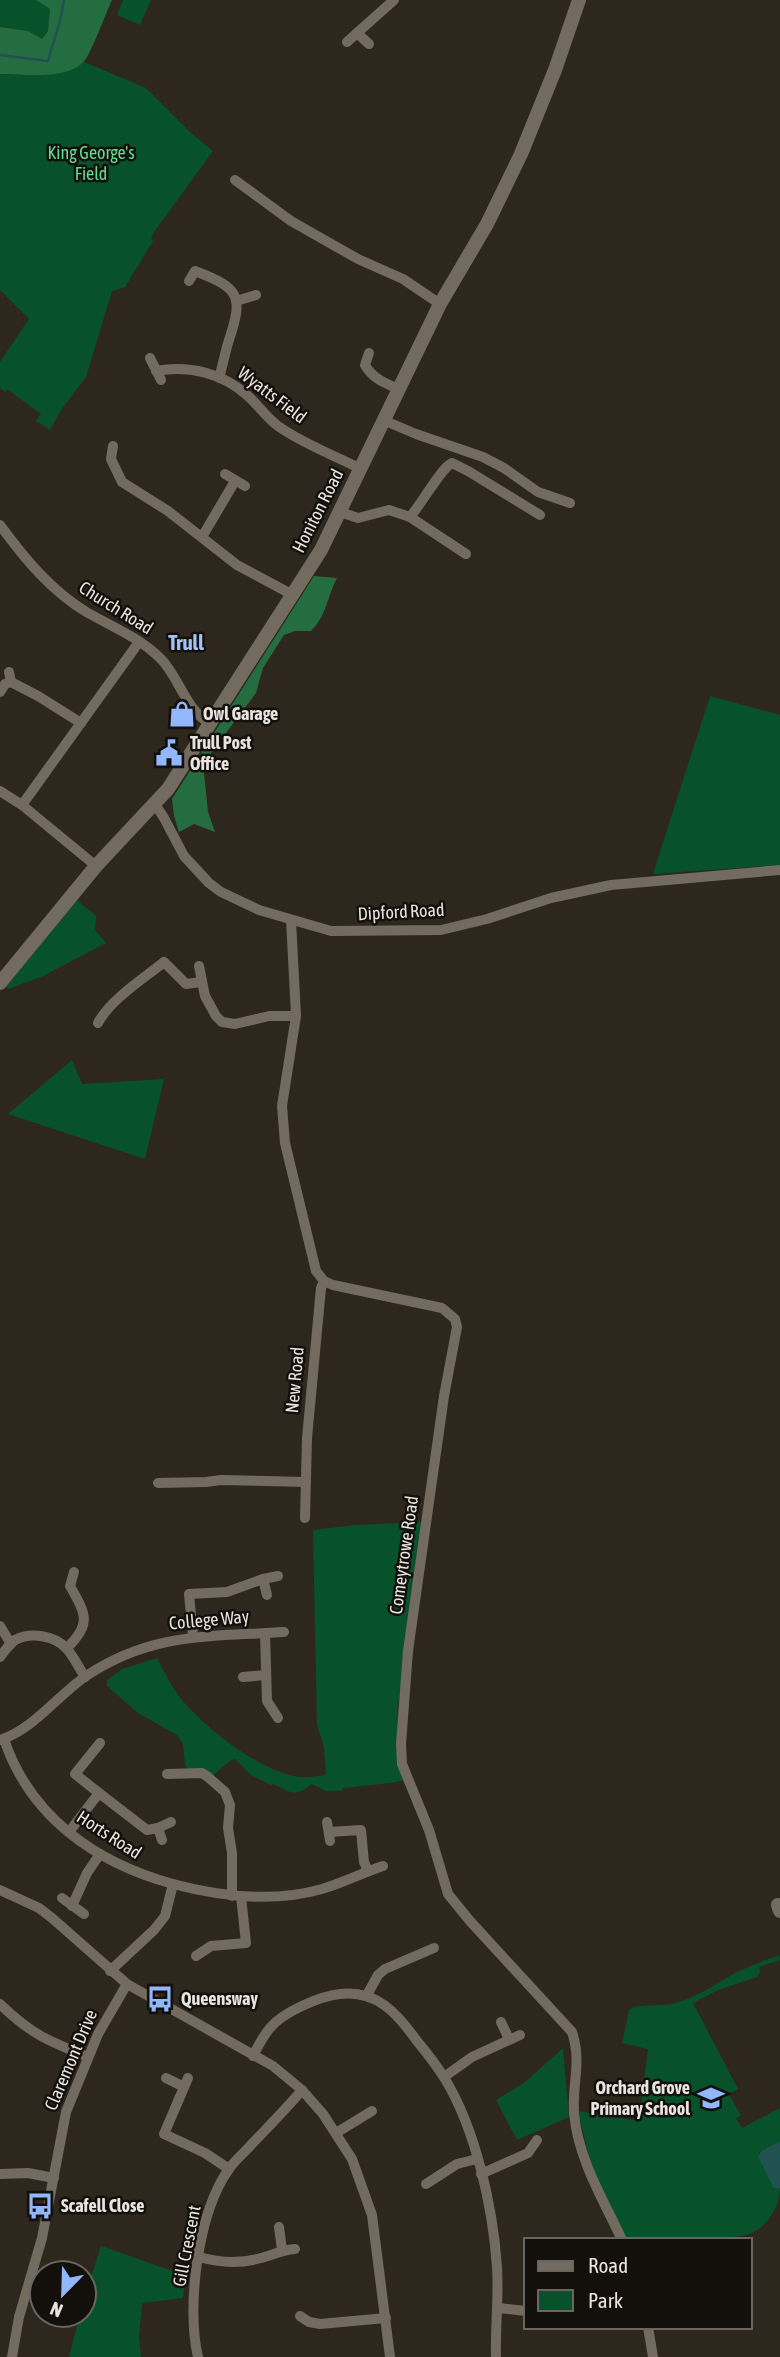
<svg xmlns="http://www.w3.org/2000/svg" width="780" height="2357" viewBox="0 0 780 2357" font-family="'Asap Condensed',sans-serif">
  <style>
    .green { fill: #08522b }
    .forest { fill: #246d41 }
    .water { fill: #225151 }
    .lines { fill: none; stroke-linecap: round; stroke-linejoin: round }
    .stream { stroke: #225151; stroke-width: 2.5 }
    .minor { stroke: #736a60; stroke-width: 10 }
    .tertiary { stroke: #736a60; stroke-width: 14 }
    .labels { text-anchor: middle; stroke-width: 5; stroke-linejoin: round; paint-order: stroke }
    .park-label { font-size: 18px; fill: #63dd8f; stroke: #13100c }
    .street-label { font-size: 18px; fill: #e9e4de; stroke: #13100c }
    .poi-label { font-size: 18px; font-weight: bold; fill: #e9e4de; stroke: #13100c; text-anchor: start }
    .quarter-label { font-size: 21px; font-weight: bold; fill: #a4c1f4; stroke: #13100c }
  </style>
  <rect width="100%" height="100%" fill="#2e271e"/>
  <g class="green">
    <polygon points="0,0 36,0 50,9 48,31 42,39 28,31 0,27"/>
    <polygon points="123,0 151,0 140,25 117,15"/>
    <path d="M84 62 146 88 192 134 213 151 154 232 151 239 153 241 125 287 112 291 86 377 61 410 50 430 36 421 41 414 7 389 5 392 0 388V362L29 319 0 290V74C32 75 56 79 84 62Z"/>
    <polygon points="710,696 780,715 780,865 653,874"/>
    <polygon points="77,900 96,916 95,930 106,943 43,976 8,989 6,987"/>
    <polygon points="72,1060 82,1084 164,1079 145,1159 8,1114"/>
    <path d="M423 1522 398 1705 397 1735 404 1780 390 1783 343 1788 342 1791H326L312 1784C295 1797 292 1794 274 1784L271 1785 251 1775 235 1759 230 1761 213 1775 188 1769 185 1765 183 1744 177 1735 138 1713 107 1686V1680L122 1669 157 1658C166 1675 175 1694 189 1708 215 1735 261 1771 299 1777 307 1778 318 1776 326 1775L324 1747 317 1725 313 1530 355 1525Z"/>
    <path d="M779 1955 780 1960 759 1967 760 1972 757 1977 718 1990 693 2003 738 2089 729 2094 741 2116 736 2118 742 2128 780 2108V2141L759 2152 777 2189 780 2188C780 2206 767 2228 749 2234 740 2237 730 2237 722 2238 689 2241 656 2240 624 2240L591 2165 578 2111 639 2121 648 2049 622 2043 629 2010C637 2003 663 2007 676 2003 698 1997 718 1982 739 1971 752 1965 766 1960 779 1955Z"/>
    <polygon points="563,2048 569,2117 517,2140 496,2100 524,2083"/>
    <path d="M101 2246C129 2255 157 2267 185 2274L183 2298 142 2303 139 2338 141 2357H69L80 2315H84V2298Z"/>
  </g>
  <g class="forest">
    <path d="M36 0H112C105 15 93 49 85 60 69 81 23 74 0 74V27L28 31 42 39 48 31 50 9Z"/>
    <path d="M314 576 337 578C327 597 327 615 311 631H295L284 635 263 668 256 693 211 753 204 773 208 812 215 832 194 824 179 832 174 816 172 799Z"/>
  </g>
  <polygon class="water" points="780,2141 780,2188 777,2189 773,2187 758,2156 761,2151"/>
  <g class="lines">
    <polyline class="stream" points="0,55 48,61 60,21 64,0"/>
    <g class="minor">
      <polyline points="357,33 369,44"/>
      <polyline points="347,42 394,0"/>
      <polyline points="235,180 291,221 358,259 403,279 440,304"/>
      <path d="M189 281 195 271C239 288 244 295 229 340 225 352 223 365 219 378"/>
      <polyline points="236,301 256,295"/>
      <path d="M369 353 365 365C373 379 385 383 398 389"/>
      <polyline points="150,358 161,380"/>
      <path d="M156 371C189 365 223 373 248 396 258 405 267 418 278 426 303 444 334 455 361 469"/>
      <polyline points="383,420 416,434 483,457 504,468 538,492 570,503"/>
      <polyline points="113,446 111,459 122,482 168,511 237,565 293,595"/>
      <polyline points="225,474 245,486"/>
      <path d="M340 512 358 518 389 510 410 517C420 506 442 467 452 463L468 471 540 515"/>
      <polyline points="410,517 466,554"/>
      <path d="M0 525C25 559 51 591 88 613 113 627 140 638 161 659 179 677 186 711 210 723"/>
      <polyline points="202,537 235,481"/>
      <polyline points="11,682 38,696 81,723"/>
      <polyline points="0,692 5,684 11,682 9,672"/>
      <polyline points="0,791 22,805 96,866"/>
      <polyline points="155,804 164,818 184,856 209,883 221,892 259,910 331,931 441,930 487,919 551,898 611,885 780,870"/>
      <polyline points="22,805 139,642"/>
      <path d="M291 920 296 1016 282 1106 285 1143 316 1271 324 1281 333 1285 442 1308 455 1319 457 1327 444 1396 408 1651 401 1744 402 1764 429 1830 448 1894 470 1921 572 2032C582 2062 572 2083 574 2113 578 2159 603 2199 622 2240"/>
      <polyline points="199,966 205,996 216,1016 222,1022 235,1024 269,1016 296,1016"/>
      <path d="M98 1023C110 1000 143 979 164 962L186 984 201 982"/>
      <polyline points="158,1483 206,1482 221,1480 306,1482"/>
      <polyline points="305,1518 307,1438 321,1288 324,1281"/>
      <polyline points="263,1579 267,1595"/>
      <polyline points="0,1626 11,1644"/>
      <polyline points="265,1633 267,1701 278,1718"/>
      <polyline points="193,1636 189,1594 227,1592 263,1579 278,1576"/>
      <path d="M67 1648C92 1624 86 1614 70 1586L74 1572"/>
      <path d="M0 1657C5 1651 9 1644 15 1640 30 1632 55 1635 67 1649 74 1657 79 1668 85 1677"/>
      <polyline points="243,1677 266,1675"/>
      <path d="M4 1739C30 1817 96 1863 173 1884L165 1916 154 1930 110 1971"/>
      <path d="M0 1740C34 1729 57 1696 86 1676 152 1632 209 1637 284 1632"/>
      <polyline points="167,1774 202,1773 208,1777 225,1792 230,1805 228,1828 232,1853 232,1896"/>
      <polyline points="99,1793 75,1774 100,1743"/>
      <polyline points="327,1822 330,1841"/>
      <polyline points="69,1832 99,1793 147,1830 158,1828"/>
      <polyline points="329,1832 361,1830 364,1862 368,1871"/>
      <polyline points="162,1840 158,1828 171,1822"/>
      <path d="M173 1884C222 1897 273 1903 322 1889 343 1883 362 1873 383 1866"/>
      <polyline points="0,1890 39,1908 52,1918 127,1984 273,2066 302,2090 323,2114 352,2159 372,2215 390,2357"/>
      <polyline points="62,1898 84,1914"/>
      <polyline points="72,1906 87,1873 100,1854"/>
      <polyline points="196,1956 211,1946 246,1943 241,1896"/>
      <polyline points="367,1995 378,1975 385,1969 434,1948"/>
      <path d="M0 2004C31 2034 48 2041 88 2057"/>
      <polyline points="501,2022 509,2039"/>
      <path d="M253 2056C258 2046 263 2036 270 2028 283 2012 320 1996 340 1994 377 1990 397 2013 417 2041 427 2053 437 2066 445 2079 476 2130 493 2208 497 2267 499 2297 495 2327 496 2357"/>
      <polyline points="444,2077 472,2057 520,2035"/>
      <polyline points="166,2078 184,2087"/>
      <polyline points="188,2078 164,2134 205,2153 229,2169"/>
      <polyline points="336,2133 372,2111"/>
      <polyline points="0,2174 28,2173 54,2178"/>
      <polyline points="481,2174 528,2153 537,2140"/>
      <polyline points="426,2184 457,2164 477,2159"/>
      <polyline points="279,2227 282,2250"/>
      <path d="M199 2257C220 2263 240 2264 261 2258 273 2255 282 2250 295 2249"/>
      <polyline points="498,2308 526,2311"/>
      <polyline points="300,2316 309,2322 320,2324 386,2318"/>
      <polyline points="648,2327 653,2357"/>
      <polyline points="12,2357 19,2317 42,2238 66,2112 98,2034 127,1984"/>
      <path d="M198 2357C186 2306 198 2212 229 2169 235 2160 244 2153 251 2145 268 2127 286 2109 302 2090"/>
    </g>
    <g class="tertiary">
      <polyline points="0,983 96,866 168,789 321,550 440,304 487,224 521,154 555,70 579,0"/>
      <polyline points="778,1905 780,1911"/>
    </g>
  </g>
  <defs>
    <g id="shop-bare" transform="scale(2.1)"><path d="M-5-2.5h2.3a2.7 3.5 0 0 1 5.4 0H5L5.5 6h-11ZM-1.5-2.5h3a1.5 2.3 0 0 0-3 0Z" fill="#92b7fd" stroke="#13100c" stroke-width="2.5" paint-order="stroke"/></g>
    <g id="civic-bare" transform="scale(2.1)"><path d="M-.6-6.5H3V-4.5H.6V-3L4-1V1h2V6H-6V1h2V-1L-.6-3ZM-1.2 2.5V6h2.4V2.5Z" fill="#92b7fd" stroke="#13100c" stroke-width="2.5" paint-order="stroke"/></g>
    <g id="bus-bare" transform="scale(2.1)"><path d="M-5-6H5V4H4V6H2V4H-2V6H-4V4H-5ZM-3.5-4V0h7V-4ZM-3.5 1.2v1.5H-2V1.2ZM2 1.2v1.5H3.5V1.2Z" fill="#92b7fd" stroke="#13100c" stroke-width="2.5" paint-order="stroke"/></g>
    <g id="school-bare" transform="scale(2.1)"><path d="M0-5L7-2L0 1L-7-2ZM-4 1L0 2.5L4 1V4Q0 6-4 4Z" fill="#92b7fd" stroke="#13100c" stroke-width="2.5" paint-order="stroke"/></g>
  </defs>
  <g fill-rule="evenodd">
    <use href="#shop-bare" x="182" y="714"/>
    <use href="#civic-bare" x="169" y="753"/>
    <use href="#bus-bare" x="160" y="1999"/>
    <use href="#school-bare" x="711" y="2098"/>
    <use href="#bus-bare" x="40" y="2206"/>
  </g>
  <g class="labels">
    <g class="park-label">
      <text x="91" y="159">King George's<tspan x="91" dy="21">Field</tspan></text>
    </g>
    <g class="street-label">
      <text transform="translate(272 395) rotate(37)" y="6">Wyatts Field</text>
      <text transform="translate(318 511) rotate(-63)" y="6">Honiton Road</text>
      <text transform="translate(116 608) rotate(32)" y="6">Church Road</text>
      <text transform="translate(401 912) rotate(-3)" y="6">Dipford Road</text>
      <text transform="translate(295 1380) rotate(-85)" y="6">New Road</text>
      <text transform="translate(404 1555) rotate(-82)" y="6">Comeytrowe Road</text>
      <text transform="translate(209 1620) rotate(-5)" y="6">College Way</text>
      <text transform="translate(109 1835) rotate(33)" y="6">Horts Road</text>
      <text transform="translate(71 2060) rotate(-67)" y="6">Claremont Drive</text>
      <text transform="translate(187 2246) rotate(-79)" y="6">Gill Crescent</text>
    </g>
    <g class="poi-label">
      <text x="203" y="720">Owl Garage</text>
      <text x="190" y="749">Trull Post<tspan x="190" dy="21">Office</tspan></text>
      <text x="181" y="2005">Queensway</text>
      <text x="690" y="2094" text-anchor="end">Orchard Grove<tspan x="690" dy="21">Primary School</tspan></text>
      <text x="61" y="2212">Scafell Close</text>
    </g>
    <g class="quarter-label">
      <text x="186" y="650">Trull</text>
    </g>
  </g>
  <rect x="524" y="2238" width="228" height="91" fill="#13100c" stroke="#696560" stroke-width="2"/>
  <rect x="538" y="2261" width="35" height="10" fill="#736a60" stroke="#696560" stroke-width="2"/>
  <text x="588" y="2273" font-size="21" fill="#e9e4de">Road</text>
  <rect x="538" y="2290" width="35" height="21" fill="#08522b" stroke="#696560" stroke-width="2"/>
  <text x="588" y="2308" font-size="21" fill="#e9e4de">Park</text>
  <g transform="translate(63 2294) rotate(203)"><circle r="33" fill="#13100c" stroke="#696560" stroke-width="2"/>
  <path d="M0-5L12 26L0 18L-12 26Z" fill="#92b7fd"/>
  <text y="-10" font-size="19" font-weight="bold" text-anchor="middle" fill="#e9e4de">N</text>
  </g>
</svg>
